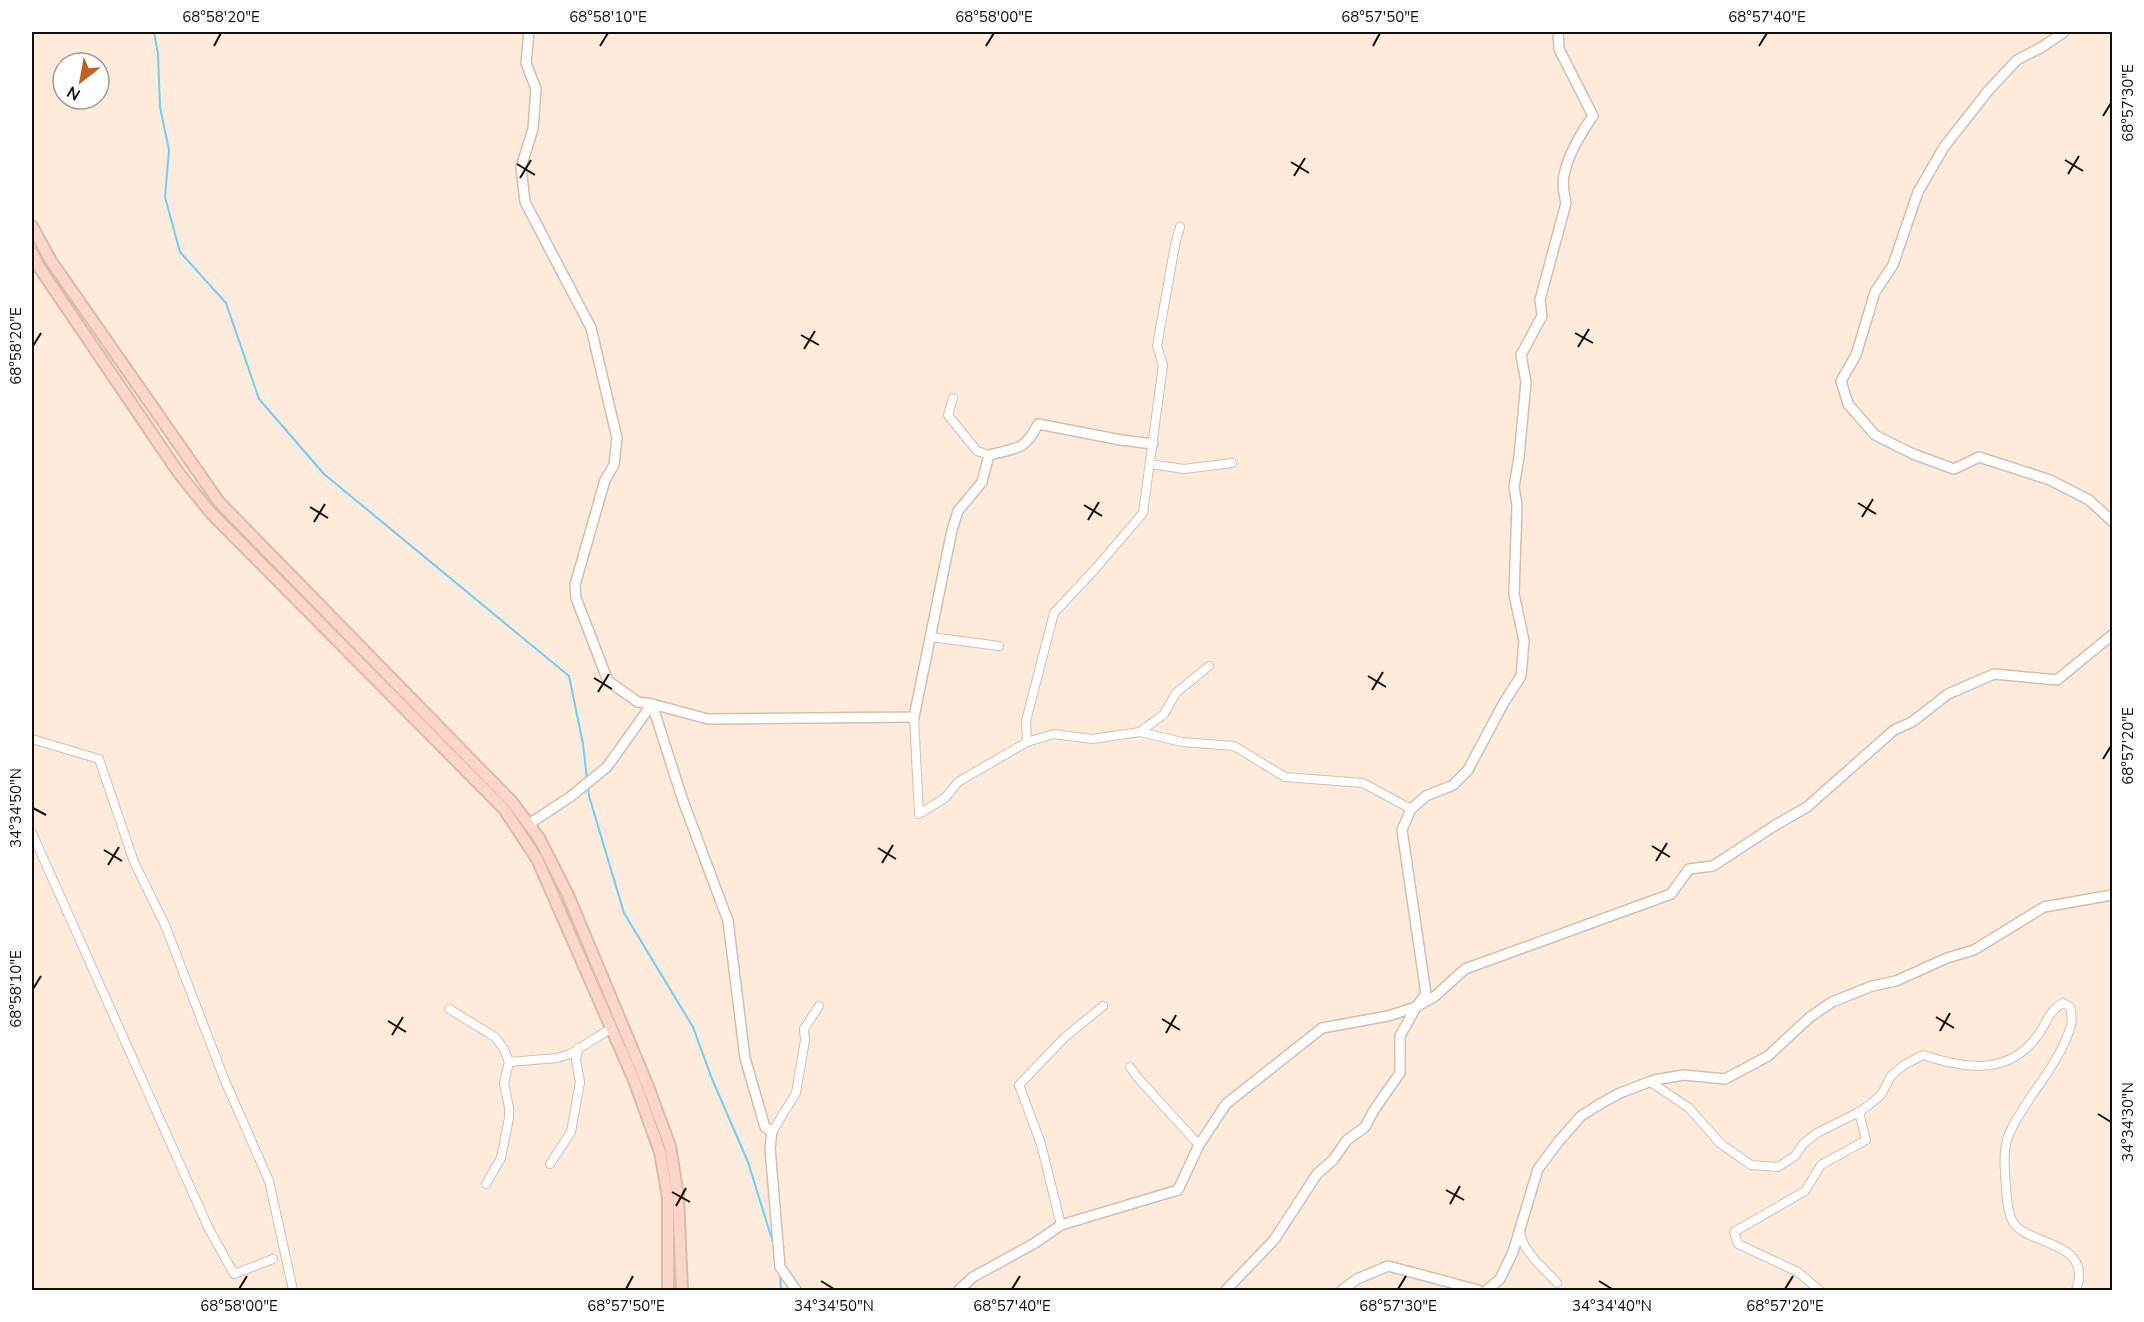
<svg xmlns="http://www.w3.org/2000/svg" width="2144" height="1322" viewBox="0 0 2144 1322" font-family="'Nunito Sans',sans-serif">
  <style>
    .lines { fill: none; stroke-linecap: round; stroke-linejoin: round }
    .stream { stroke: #6ecff6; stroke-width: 2 }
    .minor-casing { stroke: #d6bead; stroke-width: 10 }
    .tertiary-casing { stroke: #d6bead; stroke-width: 12 }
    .secondary-casing { stroke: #d6bead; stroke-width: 14 }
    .minor { stroke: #fff; stroke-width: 8 }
    .tertiary { stroke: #fff; stroke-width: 9 }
    .secondary { stroke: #fed6c9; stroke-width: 10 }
    .ticks { fill: none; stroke: #160e08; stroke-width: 2 }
    .neatline { fill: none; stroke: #160e08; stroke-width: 2 }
    .ticks-label { font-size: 15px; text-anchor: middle; fill: #160e08 }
  </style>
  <rect width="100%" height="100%" fill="#ffebdc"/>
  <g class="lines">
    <g class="stream">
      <polyline points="154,32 158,54 160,107 169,150 165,197 180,252 226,303 259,399 324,474 569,676 583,744 587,779"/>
      <polyline points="588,787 589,796 624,913 693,1027 712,1079 748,1162 774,1246"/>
      <polyline points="780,1272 781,1290"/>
    </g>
    <g class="minor-casing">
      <g id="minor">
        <polyline points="953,398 948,415 977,451 989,455"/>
        <polyline points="1150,464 1184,469 1232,463"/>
        <polyline points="931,637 999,646"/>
        <polyline points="914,717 919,814 945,798 958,782 1027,742 1026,721 1054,613 1096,568 1143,513 1163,365 1157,346 1175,245 1180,227"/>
        <polyline points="1140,732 1164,714 1176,693 1209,666"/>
        <polyline points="32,739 99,759 134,862 165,925 225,1081 269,1181 293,1290"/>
        <polyline points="1027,742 1054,734 1092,739 1140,732 1182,742 1234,746 1285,777 1363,783 1411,809"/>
        <polyline points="32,833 208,1227 234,1274 273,1259"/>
        <polyline points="449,1009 495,1037 504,1049 509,1062 504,1083 509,1108 509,1118 501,1158 486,1184"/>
        <polyline points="509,1062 557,1058 570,1054 612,1028"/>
        <polyline points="1130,1067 1138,1078 1199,1145"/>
        <path d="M1649 1081 1689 1108 1721 1144 1751 1165 1778 1167 1795 1156 1803 1144 1817 1133 1859 1112 1869 1105 1881 1095 1891 1076 1904 1065 1923 1055C1965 1069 2009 1076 2038 1035 2046 1024 2050 1009 2063 1003L2070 1007C2071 1013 2073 1020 2071 1025 2061 1063 2026 1097 2010 1132 2004 1144 2004 1159 2005 1172 2006 1185 2006 1211 2013 1222 2027 1246 2094 1240 2076 1290"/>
        <polyline points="772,1132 796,1093 805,1040 804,1029 819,1006"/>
        <polyline points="550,1164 571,1132 580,1082 576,1060 578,1048"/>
        <polyline points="1061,1225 1041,1144 1019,1085 1064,1038 1103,1006"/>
        <path d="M1520 1230C1521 1251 1544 1268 1557 1283"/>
        <polyline points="1819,1290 1798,1272 1738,1244 1734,1232 1805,1191 1821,1165 1866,1140 1859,1112"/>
      </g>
    </g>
    <g class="tertiary-casing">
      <g id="tertiary">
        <polyline points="2064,32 2042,47 2017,60 1988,91 1944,147 1918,192 1893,265 1875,292 1856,355 1841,381 1848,404 1875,435 1913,454 1954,469 1979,457 2050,480 2089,500 2112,521"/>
        <polyline points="529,824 570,797 607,767 652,704 638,702 608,681 576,598 575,585 605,480 614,465 617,438 591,328 525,202 521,167 533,129 536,89 526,63 529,32"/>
        <path d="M796 1290 780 1267 770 1148 772 1132 765 1127 745 1058 728 921 682 798 652 704 708 719 914 717 952 530 958 511 982 482 989 455C1016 448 1025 451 1038 424L1121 440 1153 444"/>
        <path d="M959 1290 973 1277 1035 1243 1061 1225 1178 1190 1199 1145 1226 1104 1322 1028 1388 1016 1416 1007 1426 994 1402 830 1411 809 1426 796 1453 785 1468 770 1503 704 1521 676 1524 641 1514 594 1517 505 1514 487 1519 457 1526 382 1521 355 1542 316 1540 300 1566 203C1564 194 1562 185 1564 175 1568 155 1581 133 1593 116L1559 49 1558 32"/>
        <polyline points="1226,1290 1274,1240 1317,1174 1333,1160 1347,1140 1365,1127 1374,1110 1400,1073 1400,1036 1416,1007 1434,997 1465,969 1671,894 1689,869 1713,866 1774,826 1807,807 1894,730 1912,722 1948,694 1994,674 2057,680 2112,635"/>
        <polyline points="1342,1290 1357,1279 1388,1266 1478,1290"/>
        <polyline points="1487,1290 1500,1279 1513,1252 1538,1169 1559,1141 1581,1116 1600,1104 1620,1093 1654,1080 1684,1075 1725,1079 1768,1056 1810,1017 1832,1002 1872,986 1896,981 1947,958 1974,950 2044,907 2112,895"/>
      </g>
    </g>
    <g class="secondary-casing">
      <g id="secondary">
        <polyline points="32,226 51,261 219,502 512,802 539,838 568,895 647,1084 670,1146 678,1196 682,1290"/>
        <polyline points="32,253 39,267 178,472 210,512 504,809 537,859 634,1080 660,1152 668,1198 668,1290"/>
      </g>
    </g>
    <use href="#minor" class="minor"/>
    <use href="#tertiary" class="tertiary"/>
    <use href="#secondary" class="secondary"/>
  </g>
  <path class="ticks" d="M214 46 221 33M600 46 608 33M986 46 994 33M1373 46 1380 33M1759 46 1767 33M2103 116 2111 103M2065 160 2083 171M1291 162 1309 173M517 164 535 175M2068 174 2079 156M1294 176 1305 158M520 178 531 160M1575 333 1593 343M801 335 819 345M33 346 41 333M1578 347 1589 329M804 349 815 331M1858 503 1876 514M1084 505 1102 516M310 507 328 518M1862 517 1873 499M1088 520 1099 502M314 522 325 504M1368 676 1386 687M594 678 612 689M1372 690 1383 672M598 692 609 674M2103 759 2111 746M33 808 46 815M1652 846 1670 857M878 848 896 859M104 850 122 861M1656 861 1667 843M882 863 893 845M108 865 119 847M33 989 41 976M1936 1017 1954 1028M1162 1019 1180 1030M388 1021 406 1032M1940 1031 1950 1013M1166 1033 1176 1015M392 1035 403 1017M2098 1114 2111 1122M1446 1190 1464 1200M672 1192 690 1202M1450 1204 1460 1186M676 1206 686 1188M821 1281 834 1289M1599 1281 1612 1289M239 1289 247 1276M626 1289 633 1276M1012 1289 1020 1276M1398 1289 1406 1276M1785 1289 1793 1276"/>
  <rect width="2144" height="1322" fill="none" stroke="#ffffff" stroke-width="66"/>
  <g transform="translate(81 81) rotate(211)"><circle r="28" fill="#ffffff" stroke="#a29f9c" stroke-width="1.5"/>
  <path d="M0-4.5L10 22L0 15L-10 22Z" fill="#c0601b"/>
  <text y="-9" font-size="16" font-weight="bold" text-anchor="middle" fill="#160e08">N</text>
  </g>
  <rect x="33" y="33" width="2078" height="1256" class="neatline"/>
  <g class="ticks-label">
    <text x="221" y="22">68°58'20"E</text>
    <text x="608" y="22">68°58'10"E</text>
    <text x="994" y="22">68°58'00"E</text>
    <text x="1380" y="22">68°57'50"E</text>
    <text x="1767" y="22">68°57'40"E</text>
    <text transform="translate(2128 103) rotate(-90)" y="5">68°57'30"E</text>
    <text transform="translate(16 346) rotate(-90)" y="5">68°58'20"E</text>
    <text transform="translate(2128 746) rotate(-90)" y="5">68°57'20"E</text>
    <text transform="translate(16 808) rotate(-90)" y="5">34°34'50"N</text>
    <text transform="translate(16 989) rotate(-90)" y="5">68°58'10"E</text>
    <text transform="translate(2128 1122) rotate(-90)" y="5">34°34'30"N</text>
    <text x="239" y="1311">68°58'00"E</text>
    <text x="626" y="1311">68°57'50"E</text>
    <text x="834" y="1311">34°34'50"N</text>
    <text x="1012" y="1311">68°57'40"E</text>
    <text x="1398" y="1311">68°57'30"E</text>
    <text x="1612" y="1311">34°34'40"N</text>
    <text x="1785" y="1311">68°57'20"E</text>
  </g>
</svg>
